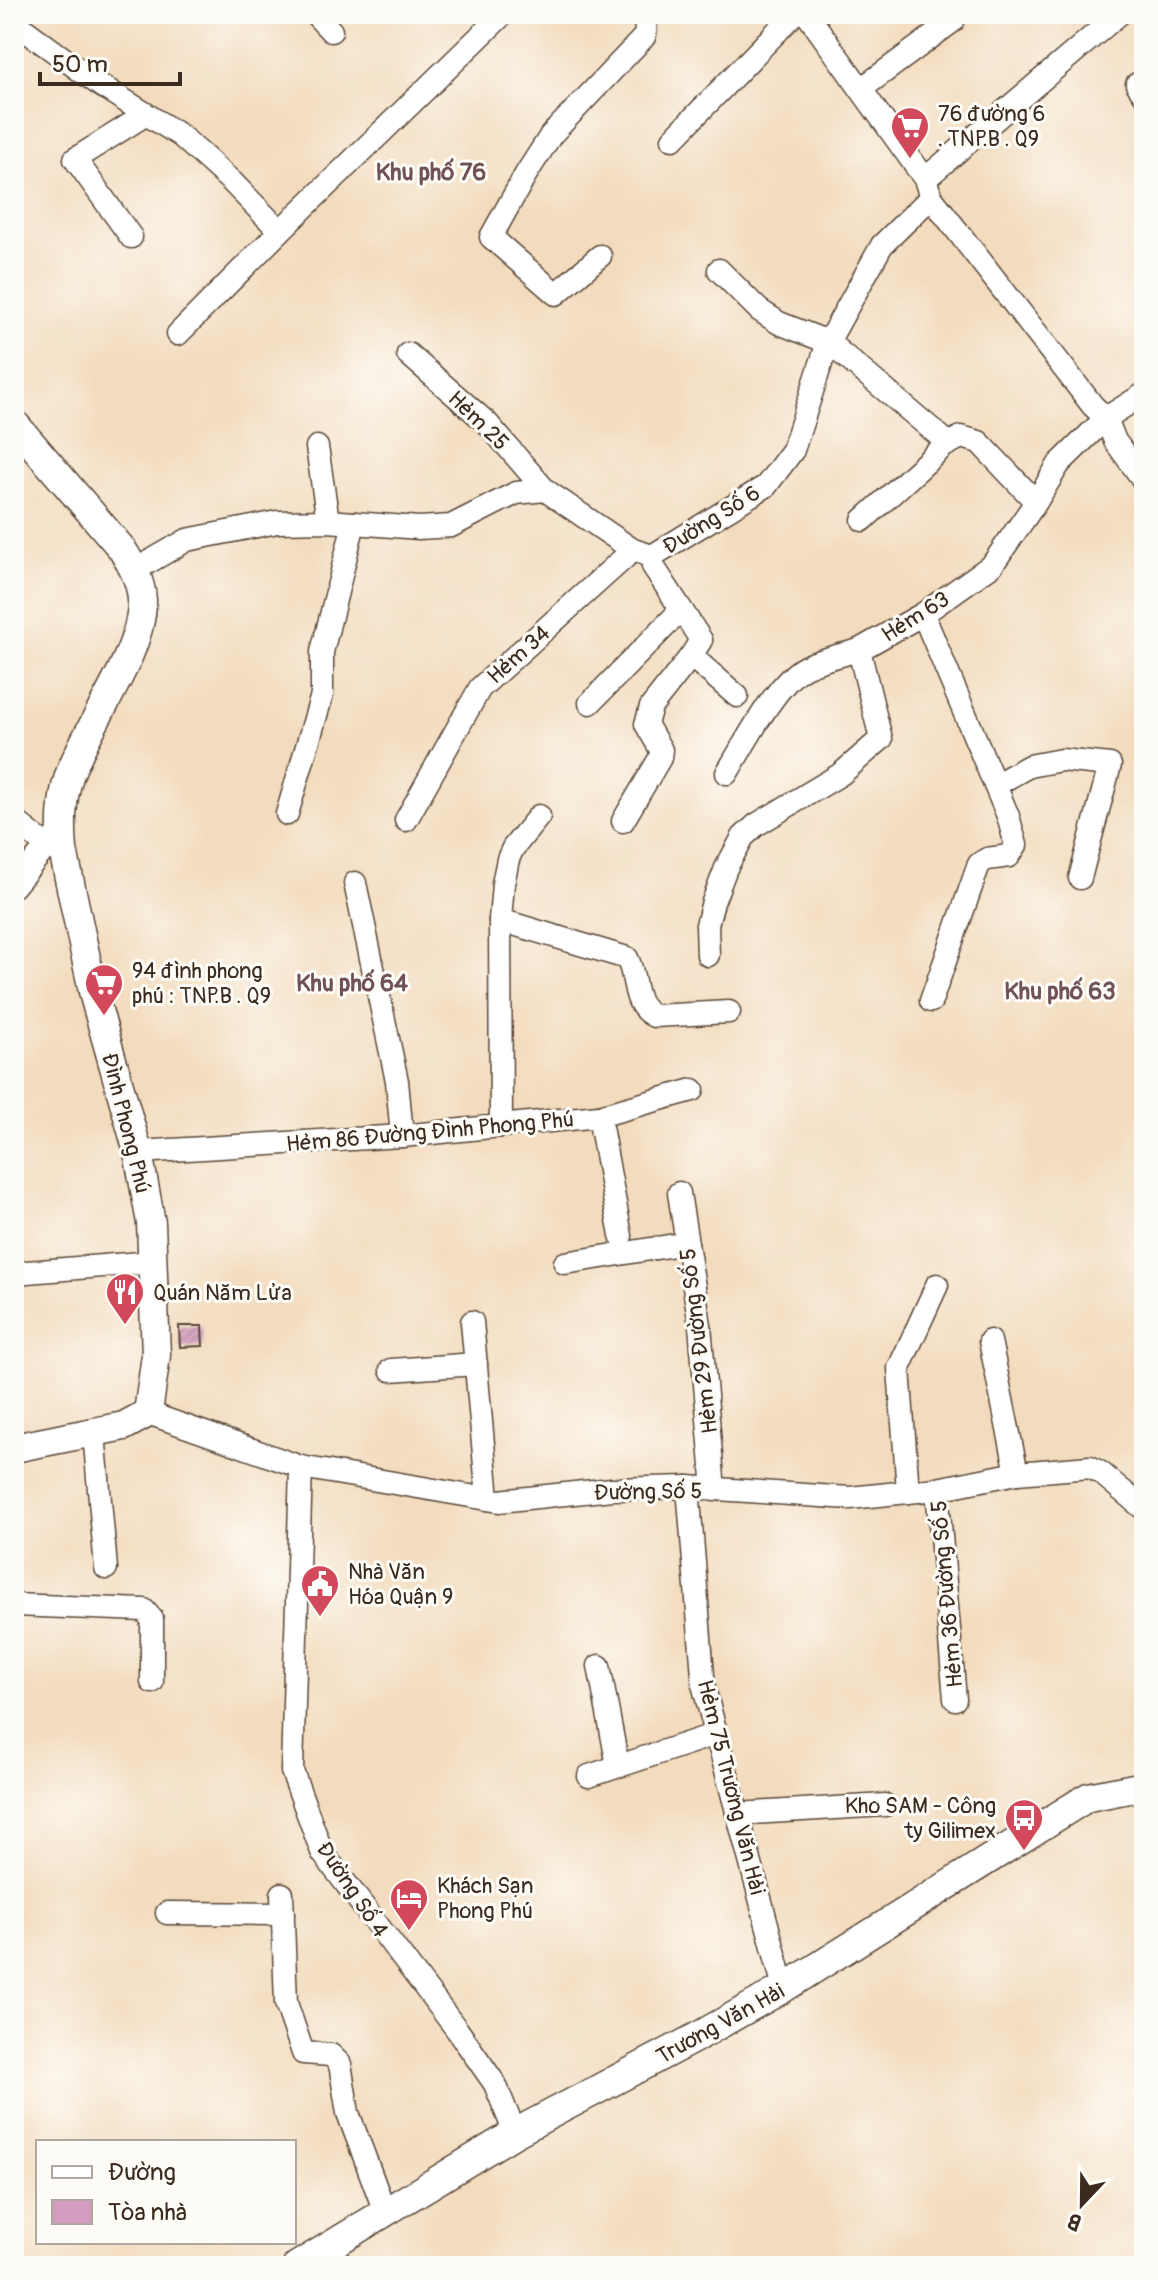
<svg xmlns="http://www.w3.org/2000/svg" width="1158" height="2280" viewBox="0 0 1158 2280" font-family="Pangolin,sans-serif">
  <style>
    .building { fill: url(#building-hatch) }
    .lines { fill: none; stroke-linecap: round; stroke-linejoin: round }
    .minor-casing { stroke: #574536; stroke-width: 25 }
    .tertiary-casing { stroke: #574536; stroke-width: 31 }
    .minor { stroke: #fff; stroke-width: 22 }
    .tertiary { stroke: #fff; stroke-width: 28 }
    .labels { text-anchor: middle; stroke-width: 6; stroke-linejoin: round; paint-order: stroke }
    .poi-label { font-size: 22px; fill: #3b2a1e; stroke: #fdfcf7; text-anchor: start }
    .street-label { font-size: 22px; fill: #3b2a1e; stroke: #fdfcf7 }
    .neighbourhood-label { font-size: 24px; font-weight: bold; fill: #705256; stroke: #fdfcf7 }
  </style>
  <defs>
    <pattern id="building-hatch" width="6" height="6" patternUnits="userSpaceOnUse" patternTransform="scale(2)"><rect width="6" height="6" fill="#d29dbf"/><path d="M-1 1l2-2M0 6l6-6M5 7l2-2" fill="none" stroke="#ac809b"/></pattern>
  </defs>
  <rect width="100%" height="100%" fill="#fdfcf7"/>
  <filter id="ink" filterUnits="userSpaceOnUse"><feTurbulence type="fractalNoise" baseFrequency=".0125" numOctaves="2"/><feDisplacementMap in="SourceGraphic" scale="16" xChannelSelector="R" yChannelSelector="G"/><feConvolveMatrix kernelMatrix="1 2 1 2 8 2 1 2 1" color-interpolation-filters="sRGB"/></filter>
  <filter id="wash" filterUnits="userSpaceOnUse"><feTurbulence type="fractalNoise" baseFrequency=".006" numOctaves="4" result="noise"/><feDisplacementMap in="SourceGraphic" scale="32" xChannelSelector="R" yChannelSelector="G"/><feGaussianBlur stdDeviation="1.8" result="paint"/><feColorMatrix in="noise" values="0 0 0 0 0 0 0 0 0 0 0 0 0 0 0 0 0 1.4 0 .05"/><feComposite in="paint" operator="in"/></filter>
  <g filter="url(#wash)">
    <rect width="100%" height="100%" fill="#f3dbbd"/>
    <g id="blocks">
      <polygon class="building" points="179,1326 202,1326 203,1346 180,1347"/>
    </g>
  </g>
  <g filter="url(#ink)">
    <use href="#blocks" fill-opacity="0" stroke="#574536" stroke-width="2"/>
    <g class="lines">
      <g class="minor-casing">
        <g id="minor">
          <polyline points="315,14 331,31"/>
          <polyline points="807,14 925,179 931,197 1093,406 1106,418 1115,441 1144,481"/>
          <polyline points="14,22 100,85 181,136 232,182 280,231"/>
          <polyline points="1137,84 1144,94"/>
          <polyline points="861,89 953,21"/>
          <polyline points="673,139 794,14"/>
          <polyline points="925,179 1119,14"/>
          <polyline points="131,237 75,159 145,115"/>
          <path d="M600 256 556 294 491 237 526 174 551 135 644 37C648 27 645 22 640 14"/>
          <polyline points="719,270 759,310 779,323 828,342 948,443"/>
          <polyline points="178,334 280,231 503,14"/>
          <polyline points="408,354 487,423 545,490"/>
          <polyline points="317,447 328,521"/>
          <polyline points="863,520 944,446 961,437 979,442 1036,502"/>
          <polyline points="652,556 653,566 701,640 691,656 737,696"/>
          <polyline points="135,570 187,540 277,522 328,521 419,528 451,526 516,493 545,490 633,550 652,556 766,486 793,450 828,342 882,245 931,197"/>
          <polyline points="923,614 1008,816 1016,845 1009,856 987,859 979,864 931,1001"/>
          <polyline points="590,703 681,610"/>
          <path d="M727 773C744 745 777 681 805 667 821 659 842 655 859 650"/>
          <polyline points="995,785 1029,766 1061,760 1110,765 1080,878"/>
          <polyline points="287,814 322,695 322,652 354,523"/>
          <polyline points="14,820 47,846"/>
          <polyline points="406,820 480,688 633,550"/>
          <polyline points="623,821 660,758 661,750 646,724 651,707 691,656"/>
          <polyline points="355,883 397,1081 402,1136"/>
          <polyline points="14,886 62,828"/>
          <path d="M500 920 627 958C638 979 631 1005 654 1016L729 1012"/>
          <polyline points="708,955 707,925 713,902 726,868 743,837 756,825 841,774 881,739 859,650 923,614 992,565 1036,502 1059,464 1106,418 1144,394"/>
          <polyline points="599,1116 693,1090"/>
          <polyline points="501,1126 500,920 503,884 508,859 513,848 539,816"/>
          <polyline points="138,1152 402,1136 599,1116 621,1236"/>
          <polyline points="679,1193 700,1325 714,1490"/>
          <polyline points="565,1263 687,1243"/>
          <polyline points="14,1273 153,1262"/>
          <polyline points="472,1322 488,1499"/>
          <polyline points="990,1341 1017,1473"/>
          <polyline points="391,1370 476,1364"/>
          <polyline points="148,1413 301,1467 499,1501 612,1489 688,1487 850,1498 937,1489 1017,1473 1090,1467 1101,1473 1144,1509"/>
          <polyline points="94,1433 106,1568"/>
          <polyline points="301,1467 292,1771 322,1852 458,2031 495,2084 515,2133"/>
          <polyline points="688,1487 704,1688 784,1988"/>
          <polyline points="937,1489 955,1699"/>
          <polyline points="908,1492 899,1368 937,1285"/>
          <polyline points="14,1605 144,1610 152,1619 152,1682"/>
          <polyline points="599,1666 618,1766"/>
          <polyline points="589,1776 716,1734"/>
          <polyline points="737,1814 885,1805"/>
          <polyline points="282,1894 286,2003 303,2053 331,2055 340,2064 348,2113 385,2212"/>
          <polyline points="167,1913 283,1914"/>
        </g>
      </g>
      <g class="tertiary-casing">
        <g id="tertiary">
          <path d="M14 423 122 549C132 565 141 581 142 600 143 654 87 724 69 776 61 801 61 824 63 850L94 996 138 1152 151 1223 156 1355 148 1413 124 1426 14 1448"/>
          <polyline points="297,2266 515,2133 695,2038 784,1988 1088,1797 1144,1786"/>
        </g>
      </g>
      <use href="#minor" class="minor"/>
      <use href="#tertiary" class="tertiary"/>
    </g>
  </g>
  <defs>
    <g id="supermarket-pin" transform="scale(2)"><path d="M0 17L-7.5 6A9.5 9.5 0 1 1 7.5 6Z" fill="#d1495b" stroke="#fdfcf7"/><path d="M-6-5.5h2.5l.6 2H6L4.5 2H-2.5L-4.4-4H-6ZM-1.5 3.2a1.3 1.3 0 1 0 .1 0ZM3 3.2a1.3 1.3 0 1 0 .1 0Z" fill="#fff"/></g>
    <g id="restaurant-pin" transform="scale(2)"><path d="M0 17L-7.5 6A9.5 9.5 0 1 1 7.5 6Z" fill="#d1495b" stroke="#fdfcf7"/><path d="M-5-6h1v4h1v-4h1v4h1v-4h1v5L-1.5 .5V6h-2V.5L-5-1ZM5-6V6H3V1.5H1.5Q1.5-4 5-6Z" fill="#fff"/></g>
    <g id="civic-pin" transform="scale(2)"><path d="M0 17L-7.5 6A9.5 9.5 0 1 1 7.5 6Z" fill="#d1495b" stroke="#fdfcf7"/><path d="M-.6-6.5H3V-4.5H.6V-3L4-1V1h2V6H-6V1h2V-1L-.6-3ZM-1.2 2.5V6h2.4V2.5Z" fill="#fff"/></g>
    <g id="bus-pin" transform="scale(2)"><path d="M0 17L-7.5 6A9.5 9.5 0 1 1 7.5 6Z" fill="#d1495b" stroke="#fdfcf7"/><path d="M-5-6H5V4H4V6H2V4H-2V6H-4V4H-5ZM-3.5-4V0h7V-4ZM-3.5 1.2v1.5H-2V1.2ZM2 1.2v1.5H3.5V1.2Z" fill="#fff"/></g>
    <g id="hotel-pin" transform="scale(2)"><path d="M0 17L-7.5 6A9.5 9.5 0 1 1 7.5 6Z" fill="#d1495b" stroke="#fdfcf7"/><path d="M-6-4.5h1.5V1H6V5H4.5V3h-9V5H-6ZM-4 0a1.8 1.8 0 1 1 3.6 0ZM.5 0V-2.5h3Q6-2.5 6 0Z" fill="#fff"/></g>
  </defs>
  <g fill-rule="evenodd">
    <use href="#supermarket-pin" x="910" y="126"/>
    <use href="#supermarket-pin" x="104" y="983"/>
    <use href="#restaurant-pin" x="125" y="1292"/>
    <use href="#civic-pin" x="320" y="1584"/>
    <use href="#bus-pin" x="1024" y="1818"/>
    <use href="#hotel-pin" x="409" y="1898"/>
  </g>
  <g class="labels">
    <g class="poi-label">
      <text x="938" y="121">76 đường 6<tspan x="938" dy="25">. TNP.B . Q9</tspan></text>
      <text x="132" y="978">94 đình phong<tspan x="132" dy="25">phú : TNP.B . Q9</tspan></text>
      <text x="153" y="1300">Quán Năm Lửa</text>
      <text x="348" y="1579">Nhà Văn<tspan x="348" dy="25">Hóa Quận 9</tspan></text>
      <text x="996" y="1813" text-anchor="end">Kho SAM - Công<tspan x="996" dy="25">ty Gilimex</tspan></text>
      <text x="437" y="1893">Khách Sạn<tspan x="437" dy="25">Phong Phú</tspan></text>
    </g>
    <g class="street-label">
      <text transform="translate(479 420) rotate(44)" y="8">Hẻm 25</text>
      <text transform="translate(711 519) rotate(-32)" y="8">Đường Số 6</text>
      <text transform="translate(915 616) rotate(-32)" y="8">Hẻm 63</text>
      <text transform="translate(518 654) rotate(-42)" y="8">Hẻm 34</text>
      <text transform="translate(127 1123) rotate(76)" y="8">Đình Phong Phú</text>
      <text transform="translate(430 1131) rotate(-5)" y="8">Hẻm 86 Đường Đình Phong Phú</text>
      <text transform="translate(698 1341) rotate(-97)" y="8">Hẻm 29 Đường Số 5</text>
      <text transform="translate(648 1491) rotate(-1)" y="8">Đường Số 5</text>
      <text transform="translate(946 1594) rotate(-95)" y="8">Hẻm 36 Đường Số 5</text>
      <text transform="translate(732 1787) rotate(76)" y="8">Hẻm 75 Trương Văn Hải</text>
      <text transform="translate(353 1889) rotate(56)" y="8">Đường Số 4</text>
      <text transform="translate(720 2023) rotate(-29)" y="8">Trương Văn Hải</text>
    </g>
    <g class="neighbourhood-label">
      <text x="431" y="180">Khu phố 76</text>
      <text x="352" y="991">Khu phố 64</text>
      <text x="1060" y="999">Khu phố 63</text>
    </g>
  </g>
  <rect width="1158" height="2280" fill="none" stroke="#fdfcf7" stroke-width="48"/>
  <rect x="36" y="2140" width="260" height="104" fill="#fdfcf7" stroke="#afa8a0" stroke-width="2"/>
  <rect x="52" y="2166" width="40" height="12" fill="#ffffff" stroke="#afa8a0" stroke-width="2"/>
  <text x="108" y="2180" font-size="24" fill="#3b2a1e">Đường</text>
  <rect x="52" y="2200" width="40" height="24" fill="#d29dbf" stroke="#afa8a0" stroke-width="2"/>
  <text x="108" y="2220" font-size="24" fill="#3b2a1e">Tòa nhà</text>
  <g transform="translate(1082 2204) rotate(202)" stroke="#fdfcf7" stroke-width="6" paint-order="stroke">
  <path d="M0-6L14 30L0 20L-14 30Z" fill="#3b2a1e"/>
  <text y="-12" font-size="22" font-weight="bold" text-anchor="middle" fill="#3b2a1e">B</text>
  </g>
  <path d="M40 72v12h140v-12" fill="none" stroke="#3b2a1e" stroke-width="4"/>
  <text x="52" y="72" font-size="24" fill="#3b2a1e" stroke="#fdfcf7" stroke-width="6" paint-order="stroke">50 m</text>
</svg>
